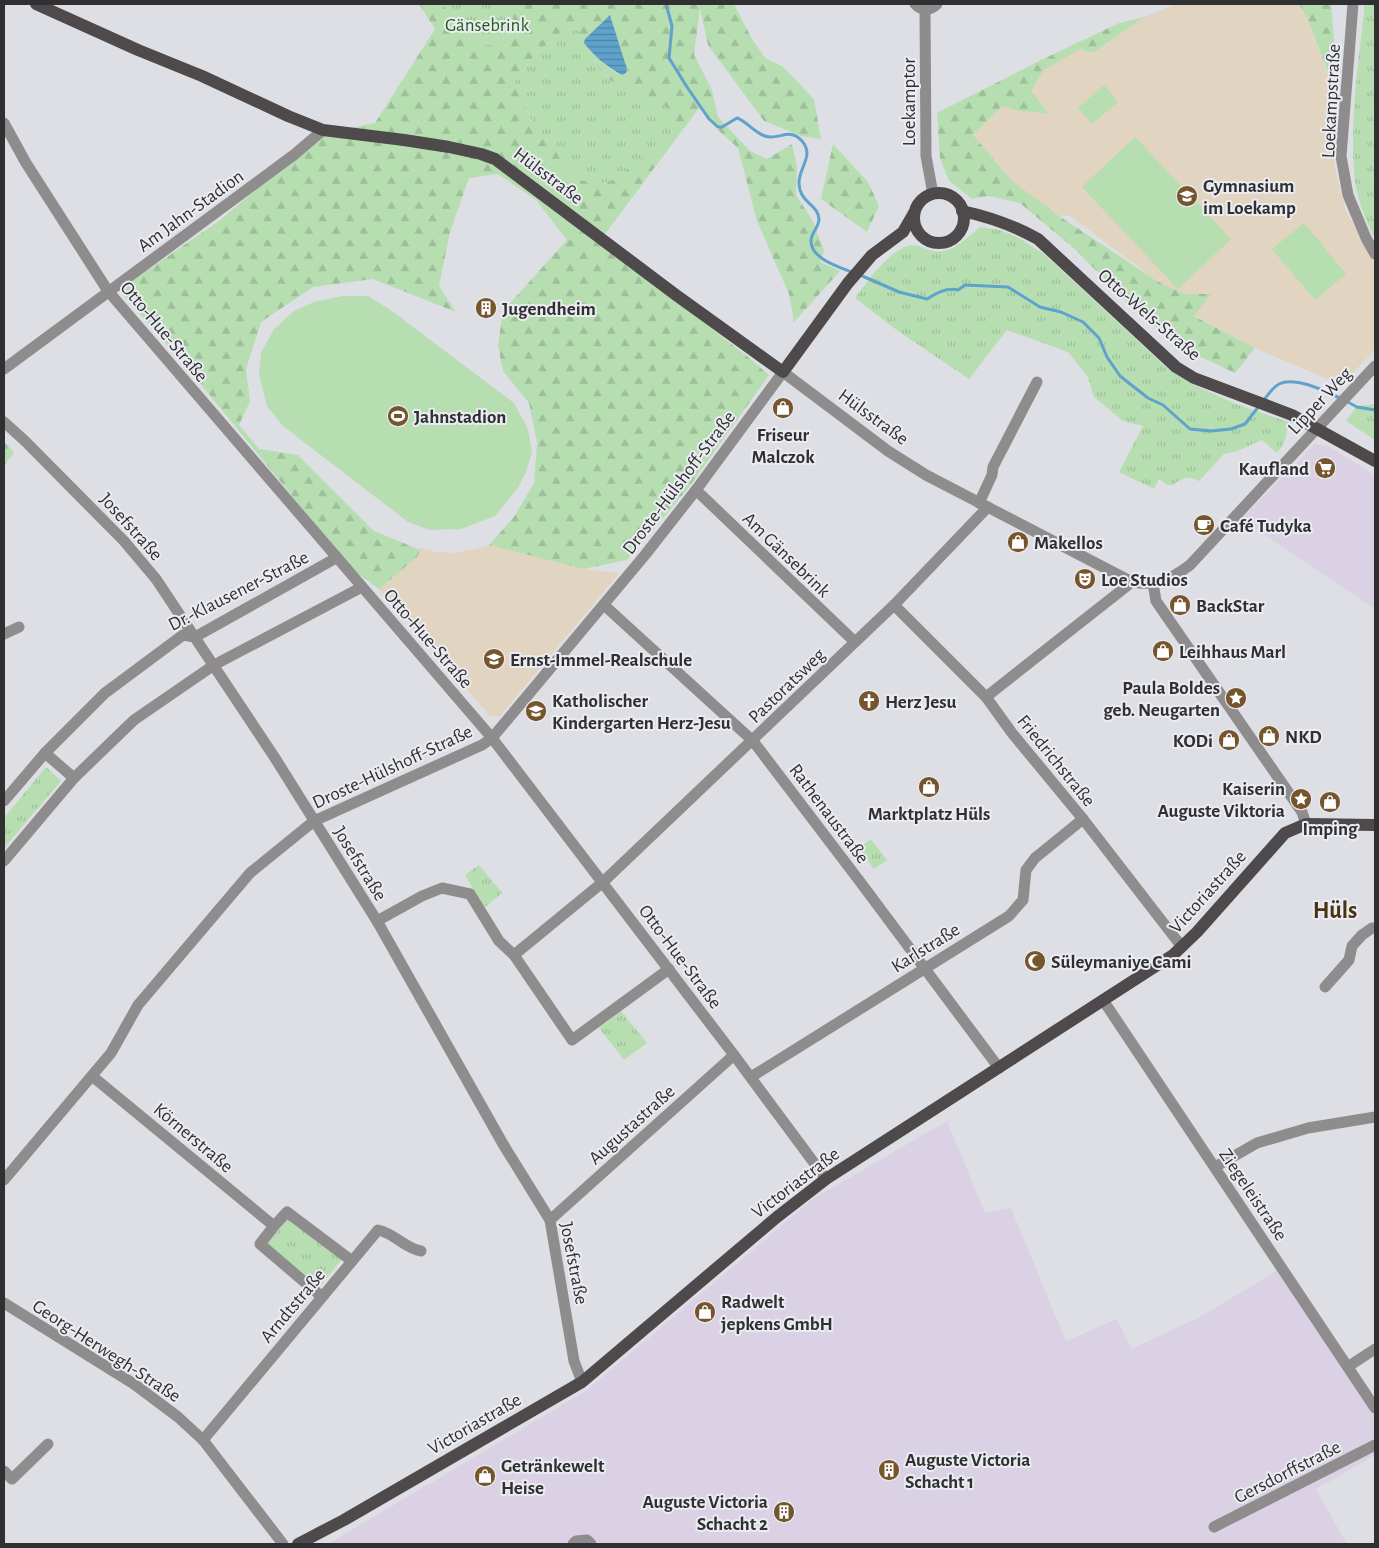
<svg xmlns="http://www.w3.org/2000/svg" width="1379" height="1548" viewBox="0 0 1379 1548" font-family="'Alegreya Sans',sans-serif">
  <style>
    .commercial { fill: #dbd1e5 }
    .education { fill: #e1d4c0 }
    .grass { fill: url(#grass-tufts) }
    .forest { fill: url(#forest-firs); fill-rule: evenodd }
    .cemetery { fill: url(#cemetery-stones) }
    .garden { fill: #b6deb1 }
    .water { fill: url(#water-rules) }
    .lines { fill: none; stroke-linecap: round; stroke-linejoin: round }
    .stream { stroke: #5fa2cb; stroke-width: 3 }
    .minor { stroke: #8f8c8d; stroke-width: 11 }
    .major { stroke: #4e4a4b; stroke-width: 12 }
    .labels { text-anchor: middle; stroke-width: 4; stroke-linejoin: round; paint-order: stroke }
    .park-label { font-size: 19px; fill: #20601a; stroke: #ebecf1 }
    .street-label { font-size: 19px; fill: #303032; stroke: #ebecf1 }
    .poi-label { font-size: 19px; font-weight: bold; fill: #303032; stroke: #ebecf1; text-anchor: start }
    .district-label { font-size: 24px; font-weight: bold; fill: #4b3210; stroke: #ebecf1 }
  </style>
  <defs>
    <pattern id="grass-tufts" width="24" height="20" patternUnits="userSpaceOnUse" patternTransform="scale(1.25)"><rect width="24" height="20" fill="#b6deb1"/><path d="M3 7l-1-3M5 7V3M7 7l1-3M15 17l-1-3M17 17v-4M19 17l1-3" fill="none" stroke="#9dbf99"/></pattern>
    <pattern id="forest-firs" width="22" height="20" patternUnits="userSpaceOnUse" patternTransform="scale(1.25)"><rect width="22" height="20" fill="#b6deb1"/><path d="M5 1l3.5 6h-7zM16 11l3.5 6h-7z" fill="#9dbf99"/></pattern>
    <pattern id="cemetery-stones" width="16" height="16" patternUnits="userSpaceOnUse" patternTransform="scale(1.25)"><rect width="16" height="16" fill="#b6deb1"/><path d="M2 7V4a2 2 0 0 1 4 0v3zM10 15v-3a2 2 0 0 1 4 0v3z" fill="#9dbf99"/></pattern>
    <pattern id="water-rules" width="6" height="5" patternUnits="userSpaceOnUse" patternTransform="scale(1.25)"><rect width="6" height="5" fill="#5fa2cb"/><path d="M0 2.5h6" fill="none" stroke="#4f84a5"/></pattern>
  </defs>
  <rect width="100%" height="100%" fill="#dedfe4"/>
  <g class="commercial">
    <polygon points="1315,444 1328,446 1375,475 1375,609 1241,519"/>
    <polygon points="947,1121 985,1213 1011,1208 1066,1341 1117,1319 1131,1349 1200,1317 1283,1267 1375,1404 1375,1455 1316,1489 1347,1544 328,1544 587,1390 813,1199"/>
  </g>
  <g class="education">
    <polygon points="1177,4 1299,4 1306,15 1334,91 1334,165 1346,212 1375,257 1375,350 1341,385 1255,348 1194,315 1210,294 1184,294 1157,281 1070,216 1059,216 1011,180 973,135 1002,106 1014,110 1049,114 1031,91 1043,71 1080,49 1093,53 1144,17"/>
    <polygon points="489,545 583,569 619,573 500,716 490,716 379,589 417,557 420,548 437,552 455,553 476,549"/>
  </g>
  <g class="grass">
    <polygon points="442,4 501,4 507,9 515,23 513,33 495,45 478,46 449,16"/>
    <path d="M1364 4H1375V239C1365 219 1356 196 1354 173 1350 119 1358 66 1364 12Z"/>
    <path d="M579 29 584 43 592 54 605 78 670 108C673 117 675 122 671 131 668 137 618 179 611 181 600 186 580 180 569 177L553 145 533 123 514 83 536 54 560 33Z"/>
    <path d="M980 227 1000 230 1019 238 1044 254 1167 368 1194 385 1236 404 1288 422C1285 438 1288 440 1277 453L1262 440 1237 451 1224 454 1199 481C1195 480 1190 477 1186 478 1172 481 1175 492 1159 479L1154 489 1119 472 1143 426 1123 421 1094 397 1088 377 1068 352 1007 330 969 379 898 331 855 298C868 281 886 254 907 246 916 243 924 249 933 251 951 255 967 238 980 227Z"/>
    <polygon points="1375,404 1375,440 1346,421 1357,406"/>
    <polygon points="46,767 61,781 4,848 4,818"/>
    <polygon points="871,839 887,860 874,869 859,848"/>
    <polygon points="479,865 502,893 484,908 465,875"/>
    <polygon points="621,1011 647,1043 624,1060 599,1028"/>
    <polygon points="289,1218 342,1259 320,1286 266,1244"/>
  </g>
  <g class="forest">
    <path d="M419 4H442L450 16 478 46 495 45 513 33 515 23 507 9 501 4H734L752 39 766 59 782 66 814 99 821 139 801 136 764 121 708 45 700 8 694 55 712 90 718 117 750 151 767 159 792 144 797 166 796 195 813 221 824 251 820 262 840 271 794 322 789 294 757 221 738 148 719 131 699 108 599 242 747 356 769 375 689 487 627 560 583 569 489 545 514 517 534 483 537 443 529 403 503 371 498 345 503 311 567 240 536 200 498 174 469 178 450 232 439 286 456 312 373 279 313 287 261 322 246 369 250 401 239 425 259 449 298 455 374 531 420 550 417 557 379 589 352 569 194 376 119 290 219 221 322 134 375 123 435 29ZM612 18 614 32 627 69 622 75 610 69 590 50ZM579 30 584 43 592 54 605 78 669 108C673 117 675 122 671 131 668 137 618 178 611 181 600 186 580 180 569 177L553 145 533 123 514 83 536 54 560 33Z"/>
    <polygon points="1299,4 1331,4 1336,65 1329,75 1306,15"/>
    <polygon points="1144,17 1093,53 1080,49 1043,71 1031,91 1049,114 1014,110 1002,106 973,135 1011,180 1059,216 1157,281 1184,294 1211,294 1194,316 1255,348 1235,373 1180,347 1129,304 1076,250 1020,203 989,196 972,199 949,181 940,158 937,113 1039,61 1119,23"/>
    <polygon points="833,144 868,182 879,206 867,232 821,199"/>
  </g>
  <polygon class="cemetery" points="4,442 14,452 4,466"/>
  <g class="garden">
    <polygon points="1104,85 1118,102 1092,124 1078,108"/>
    <polygon points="1135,137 1231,239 1178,289 1082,187"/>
    <polygon points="1304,223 1346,274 1315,300 1272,249"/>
    <polygon points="343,296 368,296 392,311 514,403 528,429 532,452 526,472 518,488 495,516 461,529 430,530 408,522 283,426 267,406 259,374 261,353 274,329 294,311 314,302"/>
  </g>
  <path class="water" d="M610 15 627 69 626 73 622 75C607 67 594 56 584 43L585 39Z"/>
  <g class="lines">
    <g class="stream">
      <path d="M666 4 672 26 669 58 687 87 709 119 718 127H722L737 118C748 122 757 136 770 137 781 138 791 128 802 141 815 156 798 168 799 184 800 203 818 204 819 219 819 227 812 232 811 240 810 259 840 267 854 273"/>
      <path d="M860 275 899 292 927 299C936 293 947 287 958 290L965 285 1008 287 1040 307 1061 312 1083 322 1099 338 1107 357 1120 376 1148 398 1163 405 1190 429 1211 431 1231 429 1245 424 1259 406"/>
      <path d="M1263 401C1268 395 1272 388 1279 384 1295 376 1325 391 1340 398"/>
      <polyline points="1346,401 1357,407 1375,410"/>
    </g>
    <g class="minor">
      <path d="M915 4C921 11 930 11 937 4"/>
      <polyline points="1353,4 1341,156 1348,195 1366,238 1375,254"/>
      <polyline points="925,10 926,156 933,194"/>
      <polyline points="4,123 26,163 108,291 492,738 734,1055 826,1179"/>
      <polyline points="4,369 295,154 323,130"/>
      <polyline points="4,422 25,441 124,541 156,579 275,758 377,921 503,1144 550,1220 574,1361 582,1382"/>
      <polyline points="696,490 855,642"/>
      <polyline points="979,503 992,475 993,467 1037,382"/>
      <polyline points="1153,583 1156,601 1302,812 1306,824"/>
      <polyline points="604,605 753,741 861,883 999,1068"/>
      <polyline points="894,605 986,697 1012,733 1083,819 1182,947"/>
      <polyline points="4,634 19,627"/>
      <polyline points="986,697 1132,582"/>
      <polyline points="45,753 74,778"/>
      <polyline points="4,801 45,753 105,693 183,635 195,637 336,558"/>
      <polyline points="4,861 74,778 134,720 214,665 362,587"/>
      <polyline points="377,921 422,896 442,888 470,894 499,941 514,955"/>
      <polyline points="669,969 572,1040 514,955 603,882 894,605 988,507"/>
      <polyline points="1325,987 1349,960 1352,946 1362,935 1372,928 1375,928"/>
      <polyline points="1103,1000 1375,1408"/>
      <polyline points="92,1076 274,1226 260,1244 321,1296"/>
      <polyline points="751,1077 1009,916 1023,900 1026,870 1035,858 1083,819"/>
      <polyline points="1215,1167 1257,1143 1308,1128 1375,1117"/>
      <path d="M4 1180 111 1053 138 1005 250 873 314 821 482 745 492 738 645 555 696 490 783 372 888 451 926 475 1132 582C1157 586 1170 580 1190 565L1375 366"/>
      <polyline points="550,1220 734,1055"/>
      <polyline points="274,1226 287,1212 352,1261"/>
      <polyline points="4,1303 134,1384 178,1417 203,1440 283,1544"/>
      <polyline points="1349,1366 1375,1349"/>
      <path d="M203 1440 378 1230C396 1234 404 1248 421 1251"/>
      <polyline points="4,1471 12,1479 48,1444"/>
      <polyline points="1214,1527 1375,1445"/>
      <polyline points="573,1544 576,1541 587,1540 591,1544"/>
    </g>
    <g class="major">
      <polyline points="36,4 138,50 202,76 288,116 323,130 404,140 449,147 481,154 495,159 676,295 783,372 848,283 872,255 903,232 914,213"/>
      <circle cx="939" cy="218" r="25"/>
      <path d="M962 211C990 217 1013 225 1038 239L1176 367 1194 378 1292 415 1375 461"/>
      <polyline points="298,1544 344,1520 582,1382 777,1217 826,1179 1173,955 1197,932 1285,833 1306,824 1375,825"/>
    </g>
  </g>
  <defs>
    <g id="school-disc" transform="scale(1.125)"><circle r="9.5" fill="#76552c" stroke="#ebecf1"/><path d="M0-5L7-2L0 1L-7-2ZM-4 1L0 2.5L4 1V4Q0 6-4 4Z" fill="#fff"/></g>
    <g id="building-disc" transform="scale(1.125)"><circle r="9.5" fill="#76552c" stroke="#ebecf1"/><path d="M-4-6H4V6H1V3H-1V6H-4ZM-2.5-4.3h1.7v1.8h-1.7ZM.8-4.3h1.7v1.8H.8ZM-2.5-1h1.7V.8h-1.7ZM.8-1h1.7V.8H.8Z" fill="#fff"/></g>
    <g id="shop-disc" transform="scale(1.125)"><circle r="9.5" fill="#76552c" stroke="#ebecf1"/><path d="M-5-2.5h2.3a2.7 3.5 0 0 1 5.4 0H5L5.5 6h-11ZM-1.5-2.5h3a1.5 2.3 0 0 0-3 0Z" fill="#fff"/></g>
    <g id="stadium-disc" transform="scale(1.125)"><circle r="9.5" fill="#76552c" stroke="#ebecf1"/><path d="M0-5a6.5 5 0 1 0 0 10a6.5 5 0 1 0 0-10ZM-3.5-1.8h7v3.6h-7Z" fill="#fff"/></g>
    <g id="supermarket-disc" transform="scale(1.125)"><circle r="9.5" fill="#76552c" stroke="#ebecf1"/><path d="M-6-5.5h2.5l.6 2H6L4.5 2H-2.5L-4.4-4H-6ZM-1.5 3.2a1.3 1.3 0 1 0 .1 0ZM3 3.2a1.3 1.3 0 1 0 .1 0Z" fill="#fff"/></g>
    <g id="cafe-disc" transform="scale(1.125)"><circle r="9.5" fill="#76552c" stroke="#ebecf1"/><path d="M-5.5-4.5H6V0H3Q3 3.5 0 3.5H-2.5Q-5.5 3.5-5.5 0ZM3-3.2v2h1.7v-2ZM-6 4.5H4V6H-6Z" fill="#fff"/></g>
    <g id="theatre-disc" transform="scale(1.125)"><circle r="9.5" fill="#76552c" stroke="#ebecf1"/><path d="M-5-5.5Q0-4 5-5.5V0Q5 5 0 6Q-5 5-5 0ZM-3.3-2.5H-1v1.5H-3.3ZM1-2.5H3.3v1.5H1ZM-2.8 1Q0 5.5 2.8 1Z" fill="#fff"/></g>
    <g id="sight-disc" transform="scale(1.125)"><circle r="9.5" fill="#76552c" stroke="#ebecf1"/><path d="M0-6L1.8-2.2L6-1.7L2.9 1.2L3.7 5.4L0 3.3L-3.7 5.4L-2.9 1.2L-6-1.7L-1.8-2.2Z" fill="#fff"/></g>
    <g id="church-disc" transform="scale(1.125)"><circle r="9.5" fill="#76552c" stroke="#ebecf1"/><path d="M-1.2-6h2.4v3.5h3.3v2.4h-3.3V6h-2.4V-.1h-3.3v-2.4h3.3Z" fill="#fff"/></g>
    <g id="mosque-disc" transform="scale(1.125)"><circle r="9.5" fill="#76552c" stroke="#ebecf1"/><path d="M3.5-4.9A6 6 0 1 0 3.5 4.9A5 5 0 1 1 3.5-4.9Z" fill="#fff"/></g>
  </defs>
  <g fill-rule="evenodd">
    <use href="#school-disc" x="1187" y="196"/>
    <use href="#building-disc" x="486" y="308"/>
    <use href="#shop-disc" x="783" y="408"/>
    <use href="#stadium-disc" x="398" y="416"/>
    <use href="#supermarket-disc" x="1325" y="468"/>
    <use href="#cafe-disc" x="1204" y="525"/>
    <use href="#shop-disc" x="1018" y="542"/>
    <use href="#theatre-disc" x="1085" y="579"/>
    <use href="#shop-disc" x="1180" y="605"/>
    <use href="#shop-disc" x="1163" y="651"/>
    <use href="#school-disc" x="494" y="659"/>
    <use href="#sight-disc" x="1236" y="698"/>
    <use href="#church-disc" x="869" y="701"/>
    <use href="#school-disc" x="536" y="711"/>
    <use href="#shop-disc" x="1269" y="736"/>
    <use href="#shop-disc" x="1229" y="740"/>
    <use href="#shop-disc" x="929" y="787"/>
    <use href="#sight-disc" x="1301" y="799"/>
    <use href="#shop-disc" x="1330" y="802"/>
    <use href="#mosque-disc" x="1035" y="961"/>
    <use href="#shop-disc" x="705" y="1312"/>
    <use href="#building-disc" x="889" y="1470"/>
    <use href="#shop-disc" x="485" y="1476"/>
    <use href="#building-disc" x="784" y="1512"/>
  </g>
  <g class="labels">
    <g class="park-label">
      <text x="487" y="31">Gänsebrink</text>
    </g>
    <g class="street-label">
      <text transform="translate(1330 101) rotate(-87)" y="7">Loekampstraße</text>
      <text transform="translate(908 102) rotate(-90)" y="7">Loekamptor</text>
      <text transform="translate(549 175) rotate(37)" y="7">Hülsstraße</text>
      <text transform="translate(190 210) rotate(-36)" y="7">Am Jahn-Stadion</text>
      <text transform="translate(1150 314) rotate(41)" y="7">Otto-Wels-Straße</text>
      <text transform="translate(165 331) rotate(50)" y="7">Otto-Hue-Straße</text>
      <text transform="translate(1319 400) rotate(-47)" y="7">Lipper Weg</text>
      <text transform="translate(874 416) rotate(36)" y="7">Hülsstraße</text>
      <text transform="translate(678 482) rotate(-53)" y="7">Droste-Hülshoff-Straße</text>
      <text transform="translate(132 526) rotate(48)" y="7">Josefstraße</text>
      <text transform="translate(787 554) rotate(44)" y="7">Am Gänsebrink</text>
      <text transform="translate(238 590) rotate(-27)" y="7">Dr.-Klausener-Straße</text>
      <text transform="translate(429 638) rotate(49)" y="7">Otto-Hue-Straße</text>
      <text transform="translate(786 685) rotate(-44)" y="7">Pastoratsweg</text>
      <text transform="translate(1057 760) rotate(51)" y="7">Friedrichstraße</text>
      <text transform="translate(392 766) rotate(-25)" y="7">Droste-Hülshoff-Straße</text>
      <text transform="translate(830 813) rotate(53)" y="7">Rathenaustraße</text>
      <text transform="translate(361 863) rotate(58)" y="7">Josefstraße</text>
      <text transform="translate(1207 891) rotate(-48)" y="7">Victoriastraße</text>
      <text transform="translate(925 947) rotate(-32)" y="7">Karlstraße</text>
      <text transform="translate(681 956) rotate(53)" y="7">Otto-Hue-Straße</text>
      <text transform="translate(631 1124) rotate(-42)" y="7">Augustastraße</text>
      <text transform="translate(194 1137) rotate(40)" y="7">Körnerstraße</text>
      <text transform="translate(795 1182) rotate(-37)" y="7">Victoriastraße</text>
      <text transform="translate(1254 1194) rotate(56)" y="7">Ziegeleistraße</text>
      <text transform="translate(575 1263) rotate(79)" y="7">Josefstraße</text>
      <text transform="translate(292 1305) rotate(-50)" y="7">Arndtstraße</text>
      <text transform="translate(107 1350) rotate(33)" y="7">Georg-Herwegh-Straße</text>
      <text transform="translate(474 1423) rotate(-30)" y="7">Victoriastraße</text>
      <text transform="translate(1287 1471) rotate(-27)" y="7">Gersdorffstraße</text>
    </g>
    <g class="poi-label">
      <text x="1203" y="192">Gymnasium<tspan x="1203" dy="22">im Loekamp</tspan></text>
      <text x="502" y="315">Jugendheim</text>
      <text x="414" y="423">Jahnstadion</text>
      <text x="783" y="441" text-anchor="middle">Friseur<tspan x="783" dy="22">Malczok</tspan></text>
      <text x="1309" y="475" text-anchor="end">Kaufland</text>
      <text x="1220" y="532">Café Tudyka</text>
      <text x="1034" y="549">Makellos</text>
      <text x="1101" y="586">Loe Studios</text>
      <text x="1196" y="612">BackStar</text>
      <text x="1179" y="658">Leihhaus Marl</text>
      <text x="510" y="666">Ernst-Immel-Realschule</text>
      <text x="1220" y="694" text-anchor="end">Paula Boldes<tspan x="1220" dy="22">geb. Neugarten</tspan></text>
      <text x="552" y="707">Katholischer<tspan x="552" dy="22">Kindergarten Herz-Jesu</tspan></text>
      <text x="885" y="708">Herz Jesu</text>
      <text x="1285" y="743">NKD</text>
      <text x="1213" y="747" text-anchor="end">KODi</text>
      <text x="1285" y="795" text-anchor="end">Kaiserin<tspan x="1285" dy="22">Auguste Viktoria</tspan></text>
      <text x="929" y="820" text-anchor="middle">Marktplatz Hüls</text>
      <text x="1330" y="835" text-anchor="middle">Imping</text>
      <text x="1051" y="968">Süleymaniye Cami</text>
      <text x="721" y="1308">Radwelt<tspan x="721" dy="22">jepkens GmbH</tspan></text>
      <text x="905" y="1466">Auguste Victoria<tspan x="905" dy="22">Schacht 1</tspan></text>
      <text x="501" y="1472">Getränkewelt<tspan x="501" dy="22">Heise</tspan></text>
      <text x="768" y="1508" text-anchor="end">Auguste Victoria<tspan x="768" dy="22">Schacht 2</tspan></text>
    </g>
    <g class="district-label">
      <text x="1335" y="918">Hüls</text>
    </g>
  </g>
  <rect width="1379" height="1548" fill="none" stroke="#303032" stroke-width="10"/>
</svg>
